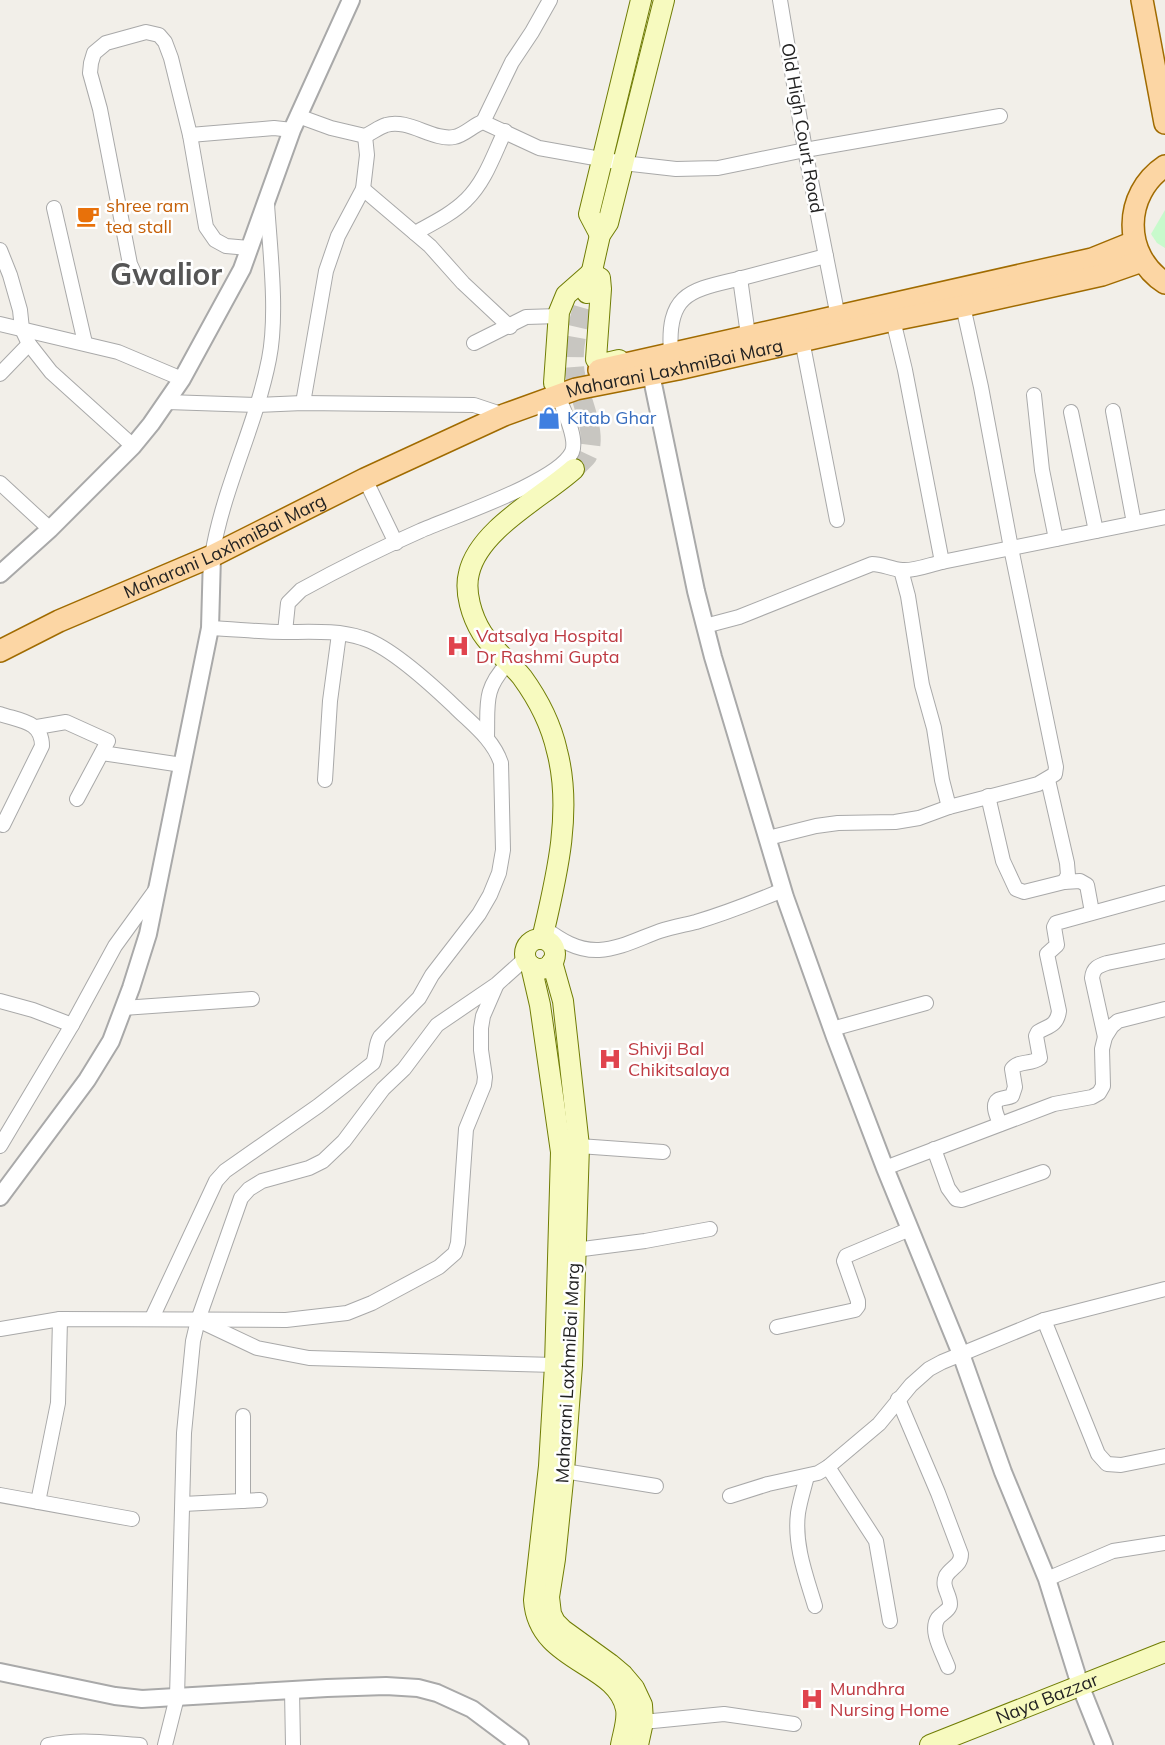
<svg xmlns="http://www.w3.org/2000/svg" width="1165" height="1745" viewBox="0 0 1165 1745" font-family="Mulish,sans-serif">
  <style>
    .park { fill: #c8facc }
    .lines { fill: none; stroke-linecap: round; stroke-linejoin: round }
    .secondary-tunnel { stroke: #c8c6c1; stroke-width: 20; stroke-dasharray: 20 10; stroke-linecap: butt }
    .minor-casing { stroke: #a9a9a9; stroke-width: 16 }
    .tertiary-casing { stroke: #a9a9a9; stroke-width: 20 }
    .secondary-casing { stroke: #707d05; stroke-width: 22 }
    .primary-casing { stroke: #a06b00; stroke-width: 24 }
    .minor { stroke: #fff; stroke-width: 14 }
    .tertiary { stroke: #fff; stroke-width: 16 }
    .secondary { stroke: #f7fabf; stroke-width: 20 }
    .primary { stroke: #fcd6a4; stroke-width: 21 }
    .labels { text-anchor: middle; stroke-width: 5; stroke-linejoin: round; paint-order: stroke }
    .street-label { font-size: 18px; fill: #222; stroke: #fff }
    .food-label { font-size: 18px; fill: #c56008; stroke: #fff; text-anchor: start }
    .shop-label { font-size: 18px; fill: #366cbe; stroke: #fff; text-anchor: start }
    .health-label { font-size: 18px; fill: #be3a42; stroke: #fff; text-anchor: start }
    .town-label { font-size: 30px; font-weight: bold; fill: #555; stroke: #fff }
  </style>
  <rect width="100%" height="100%" fill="#f2efe9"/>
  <polygon class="park" points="1165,210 1165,248 1157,243 1151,234"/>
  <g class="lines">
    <path class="secondary-tunnel" d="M574 469C578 465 584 460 587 456 600 432 575 391 574 366 572 341 581 316 587 293"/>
    <g class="minor-casing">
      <g id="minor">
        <polyline points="780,0 805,150 838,317"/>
        <path d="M298 116 331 128 365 136C372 133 379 127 386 125 408 118 433 141 454 137 465 135 473 125 483 122L539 148 623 163 676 169 718 168 805 150 1000 116"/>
        <polyline points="483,122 512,62 532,32 550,0"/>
        <polyline points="190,135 274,128 292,130"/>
        <polyline points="363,189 430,246 463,283 510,327"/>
        <polyline points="54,208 85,343"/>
        <path d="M415 233C433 223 452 214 466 200 485 182 494 154 505 131"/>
        <polyline points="0,250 10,275 20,310 22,329 29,344 51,372 133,446"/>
        <polyline points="135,275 130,264 100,109 90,73 91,63 94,53 106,43 146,32 159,35 165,42 171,58 190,135 206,227 215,240 226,246 249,248"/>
        <polyline points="740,278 748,335"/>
        <polyline points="893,320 905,370 942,562"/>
        <polyline points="0,324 118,352 182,379"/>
        <polyline points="802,340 837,520"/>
        <polyline points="474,343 526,317 559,316"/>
        <path d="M671 353C666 289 695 290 746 277 772 270 799 263 826 256"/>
        <polyline points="0,374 29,344"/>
        <polyline points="1034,395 1042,470 1056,539"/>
        <polyline points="167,402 257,405 303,403 474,405 504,415"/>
        <polyline points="303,403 326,271 338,236 363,189 367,155 365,136"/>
        <polyline points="1113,411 1134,523"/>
        <polyline points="1071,412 1096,531"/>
        <polyline points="365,479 396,543"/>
        <polyline points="0,483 50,529"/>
        <path d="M212 556C223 488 256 426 269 359 278 314 270 251 267 204"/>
        <polyline points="901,570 908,596 922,685 934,728 942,780 949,807"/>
        <path d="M705 626 739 617 872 564C882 564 891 569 902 570 915 571 929 565 942 562L1165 517"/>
        <path d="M285 632 288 603 301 590C339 569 379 549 420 531 451 517 558 482 572 452 578 438 563 409 558 396"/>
        <path d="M0 714C20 721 42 721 42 746L3 825"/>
        <polyline points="37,727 66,722 108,741 77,799"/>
        <path d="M487 737C488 703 483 690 508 663"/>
        <polyline points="102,753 182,765"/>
        <polyline points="325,780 330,701 339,634"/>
        <polyline points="988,796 1003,861 1016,889 1024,892 1064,882 1068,875 1067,863 1048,780"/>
        <polyline points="768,838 816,826 838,823 895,822 919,818 949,807 1038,784 1055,774 1056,767 1011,548 981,387 963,306"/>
        <polyline points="1064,882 1080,881 1087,885 1092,912"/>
        <path d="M544 928C561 940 577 951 599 950 620 949 640 938 660 931 672 927 684 925 696 922 726 913 754 902 783 890"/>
        <polyline points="0,1001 33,1010 72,1025"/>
        <polyline points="123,1008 252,999"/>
        <polyline points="832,1029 926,1003"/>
        <path d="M1105 1037 1092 978C1093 968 1098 966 1107 963L1165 951"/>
        <path d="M1000 1124C998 1118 991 1105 998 1100 1001 1098 1008 1098 1012 1096L1015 1087 1012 1069C1018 1060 1031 1065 1040 1058L1036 1036 1038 1032C1048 1026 1057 1026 1059 1011L1047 954 1057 945 1054 927 1056 923 1165 893"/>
        <polyline points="0,1146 72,1025 115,946 157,888"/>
        <polyline points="579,1146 663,1152"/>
        <polyline points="934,1149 948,1188 956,1199 962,1200 1043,1172"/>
        <polyline points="885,1168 1054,1104 1092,1097 1099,1093 1103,1086 1102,1049 1105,1037 1112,1026 1118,1021 1165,1009"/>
        <polyline points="575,1250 645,1241 710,1229"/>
        <path d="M152 1318 216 1181 225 1171 318 1106 373 1063C377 1054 375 1045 380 1037L419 998 432 975 479 914 490 895 499 873 503 850 501 763C493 739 472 724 455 707 433 686 390 646 362 638 338 630 310 632 284 632 260 632 235 629 210 628"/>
        <polyline points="1044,1320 1098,1454 1107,1464 1121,1465 1165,1456"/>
        <polyline points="202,1322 257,1348 309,1358 555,1365"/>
        <polyline points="777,1327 855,1310 858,1306 858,1301 844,1261 846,1256 910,1229"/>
        <polyline points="0,1329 60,1319 286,1320 347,1313 372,1303 439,1267 455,1253 458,1243 466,1129 484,1085 485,1077 481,1050 481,1028 483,1016 496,986"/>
        <path d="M898 1399 938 1493 961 1554C961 1566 951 1567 946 1576 941 1587 950 1594 950 1604 950 1610 942 1613 938 1618 929 1631 943 1653 948 1667"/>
        <polyline points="243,1416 243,1501"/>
        <polyline points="828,1467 876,1541 890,1621"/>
        <polyline points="564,1471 656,1486"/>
        <path d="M807 1476C804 1488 800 1500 798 1513 794 1545 806 1576 815 1606"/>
        <polyline points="0,1495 132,1519"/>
        <polyline points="730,1496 768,1484 818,1473 828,1467 879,1424 911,1385 929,1369 942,1362 1044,1320 1165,1289"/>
        <polyline points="38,1502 58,1403 60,1319"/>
        <polyline points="183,1504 260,1500"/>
        <polyline points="1047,1579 1113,1551 1165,1543"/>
        <polyline points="292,1690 293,1745"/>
        <polyline points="643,1722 724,1714 794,1724"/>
        <path d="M48 1745C80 1738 108 1743 140 1745"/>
        <polyline points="165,1745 177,1697 184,1433 193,1341 198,1320 241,1198 249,1189 262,1181 309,1168 323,1161 344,1141 383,1089 404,1069 437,1025 497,984 526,958"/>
      </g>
    </g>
    <g class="tertiary-casing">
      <g id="tertiary">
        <polyline points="651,374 696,591 713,657 785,897 835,1037 885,1168 961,1354 1003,1472 1047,1579 1080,1685 1104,1745"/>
        <polyline points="0,574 50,529 133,446 151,424 182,379 242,269 292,130 351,0"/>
        <polyline points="0,1197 87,1080 111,1041 131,988 148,934 210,628 212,556"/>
        <polyline points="0,1672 115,1696 142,1699 327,1688 386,1686 418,1688 437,1693 472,1709 520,1745"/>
      </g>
    </g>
    <g class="secondary-casing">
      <g id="secondary">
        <polyline points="600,235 589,214 641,0"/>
        <polyline points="591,273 600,278 601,289 596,359 602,364 619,360"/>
        <polyline points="587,293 600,235 608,223 664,0"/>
        <polyline points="554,383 559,312 566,295 591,273"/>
        <path d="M542 939C556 879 573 812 557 751 551 724 538 699 522 677 510 662 493 650 482 633 472 617 464 592 469 573 479 529 543 497 574 469"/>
        <circle cx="540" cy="954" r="15"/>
        <polyline points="552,962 563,1001 579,1146 572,1365 564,1471 555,1559 549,1597 551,1614 555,1622 563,1630 610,1664 623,1675 634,1688 642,1705 643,1722 638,1745"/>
        <path d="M531 966 540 1005 561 1152 555 1365 549 1466 534 1600C538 1663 617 1662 626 1709 628 1720 623 1734 621 1745"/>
        <path id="s1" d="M930 1745 1165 1652"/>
      </g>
    </g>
    <g class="primary-casing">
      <g id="primary">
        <polyline points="1142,0 1165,123"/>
        <path d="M1165 166C1123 194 1122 255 1165 283"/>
        <polyline points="599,370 1092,259 1134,242"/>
        <path id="s2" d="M0 651 59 621 212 556 365 479 504 415 576 389 678 369 893 320 963 306 1102 275 1142 261"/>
      </g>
    </g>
    <use href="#minor" class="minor"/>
    <use href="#tertiary" class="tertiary"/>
    <use href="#secondary" class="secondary"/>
    <use href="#primary" class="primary"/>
  </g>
  <defs>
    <g id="cafe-bare" transform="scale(1.8)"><path d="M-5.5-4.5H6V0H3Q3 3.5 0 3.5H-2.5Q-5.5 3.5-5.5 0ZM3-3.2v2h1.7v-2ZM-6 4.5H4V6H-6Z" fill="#e8710a" stroke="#fff" stroke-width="2.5" paint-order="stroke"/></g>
    <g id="shop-bare" transform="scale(1.8)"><path d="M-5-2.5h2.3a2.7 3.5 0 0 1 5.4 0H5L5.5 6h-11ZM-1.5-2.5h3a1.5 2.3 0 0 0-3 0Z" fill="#3f7fe0" stroke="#fff" stroke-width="2.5" paint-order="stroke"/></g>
    <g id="hospital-bare" transform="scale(1.8)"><path d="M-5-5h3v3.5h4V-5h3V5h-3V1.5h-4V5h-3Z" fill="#e0444e" stroke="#fff" stroke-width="2.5" paint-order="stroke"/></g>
  </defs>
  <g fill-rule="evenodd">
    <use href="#cafe-bare" x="88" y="216"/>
    <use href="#shop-bare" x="549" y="418"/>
    <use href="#hospital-bare" x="458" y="646"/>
    <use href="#hospital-bare" x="610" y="1059"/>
    <use href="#hospital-bare" x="812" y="1699"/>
  </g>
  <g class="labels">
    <g class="street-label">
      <text transform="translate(802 128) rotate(80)" y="6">Old High Court Road</text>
      <text dy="6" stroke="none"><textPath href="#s2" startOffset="734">Maharani LaxhmiBai Marg</textPath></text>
      <text dy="6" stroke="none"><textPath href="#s2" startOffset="248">Maharani LaxhmiBai Marg</textPath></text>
      <text transform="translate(568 1373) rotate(-87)" y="6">Maharani LaxhmiBai Marg</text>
      <text dy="6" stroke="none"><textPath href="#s1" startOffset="126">Naya Bazzar</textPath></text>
    </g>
    <g class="food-label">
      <text x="106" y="212">shree ram<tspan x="106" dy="21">tea stall</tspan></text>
    </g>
    <g class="shop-label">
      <text x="567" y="424">Kitab Ghar</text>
    </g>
    <g class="health-label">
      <text x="476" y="642">Vatsalya Hospital<tspan x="476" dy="21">Dr Rashmi Gupta</tspan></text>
      <text x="628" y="1055">Shivji Bal<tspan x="628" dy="21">Chikitsalaya</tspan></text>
      <text x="830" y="1695">Mundhra<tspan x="830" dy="21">Nursing Home</tspan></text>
    </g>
    <g class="town-label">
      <text x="166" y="285">Gwalior</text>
    </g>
  </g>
</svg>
